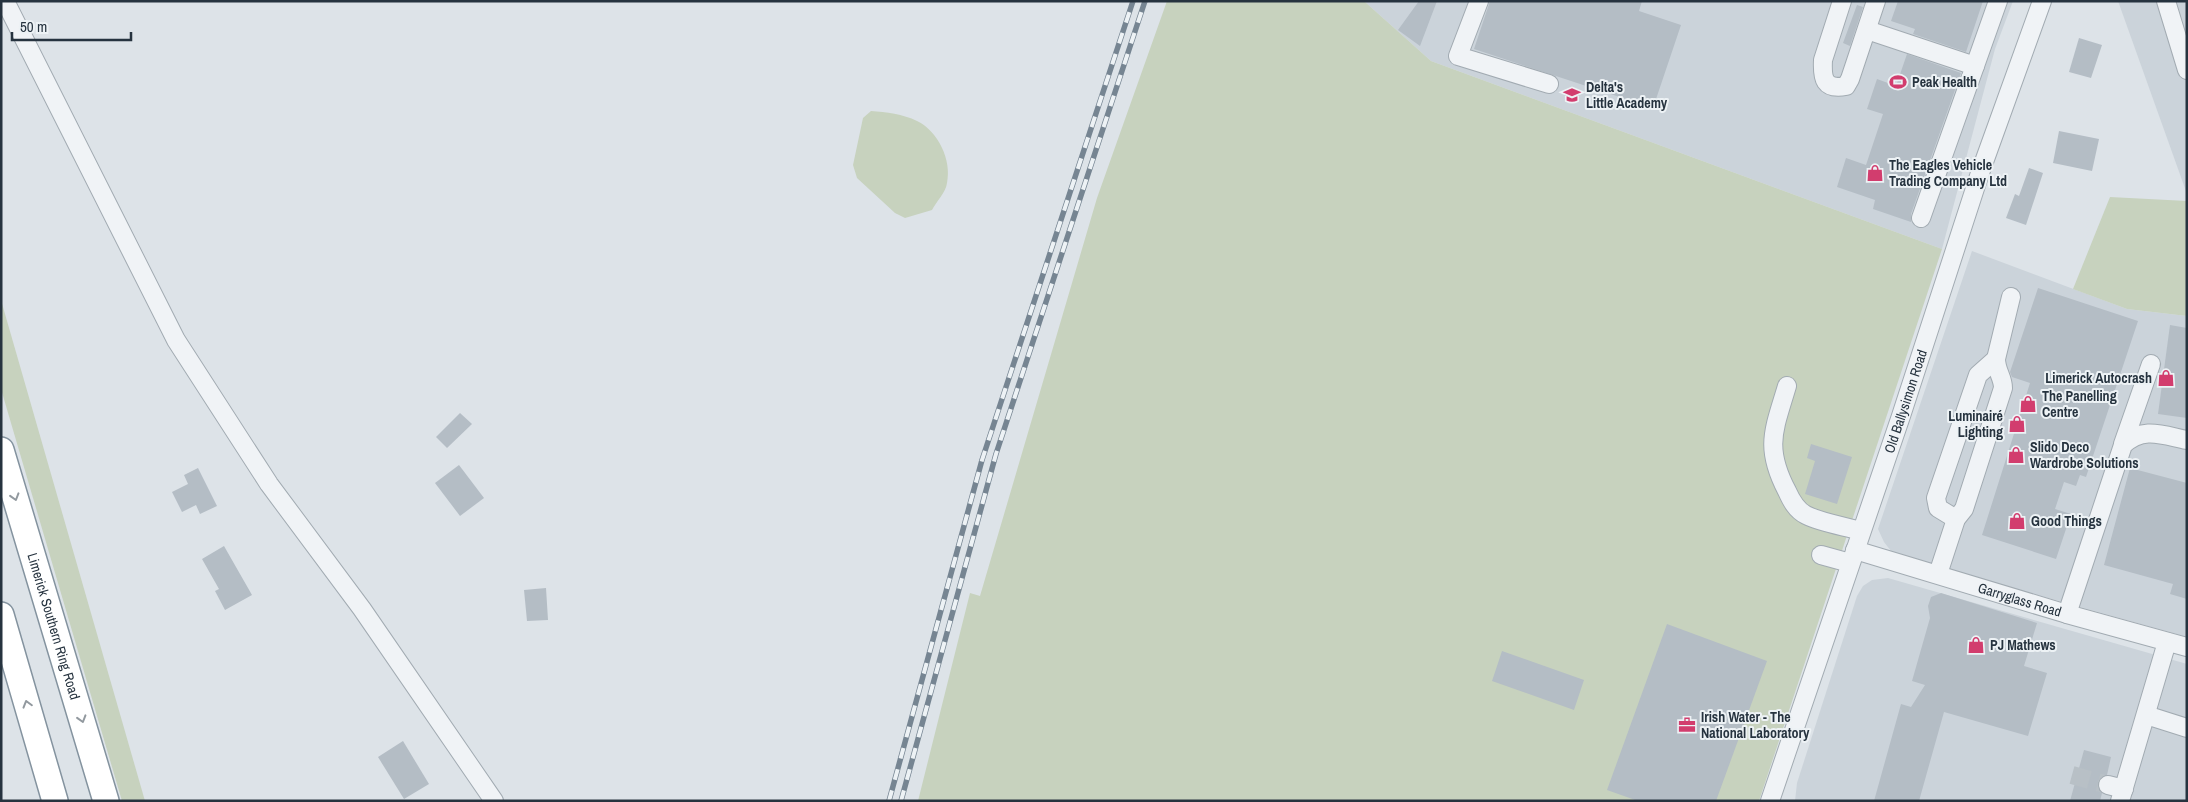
<svg xmlns="http://www.w3.org/2000/svg" width="2188" height="802" viewBox="0 0 2188 802" font-family="'Archivo Narrow',sans-serif">
  <style>
    .built { fill: #cbd3da }
    .green { fill: #c7d2be }
    .building { fill: #b4bdc5 }
    .lines { fill: none; stroke-linecap: round; stroke-linejoin: round }
    .minor-tunnel { stroke: #b8c0c6; stroke-width: 18; stroke-dasharray: 18 9; stroke-linecap: butt }
    .minor-casing { stroke: #a2abb2; stroke-width: 20 }
    .highway-casing { stroke: #84939f; stroke-width: 28 }
    .minor { stroke: #f0f3f6; stroke-width: 18 }
    .highway { stroke: #fff; stroke-width: 25 }
    .rail-casing { stroke: #768592; stroke-width: 5.5 }
    .rail { stroke: #edf2f5; stroke-width: 4; stroke-dasharray: 11; stroke-linecap: butt }
    .oneway { stroke: #92999f }
    .labels { text-anchor: middle; stroke-width: 4; stroke-linejoin: round; paint-order: stroke }
    .poi-label { font-size: 14px; font-weight: bold; fill: #26333f; stroke: #edf2f5; text-anchor: start }
    .street-label { font-size: 14px; fill: #26333f; stroke: #edf2f5 }
  </style>
  <rect width="100%" height="100%" fill="#dde3e8"/>
  <g class="built">
    <polygon points="1364,1 2013,1 1995,49 1942,249 1431,61"/>
    <polygon points="2118,1 2187,1 2187,194"/>
    <polygon points="1972,251 2127,309 2187,316 2187,637 1899,556 1891,551 1884,542 1878,529"/>
    <polygon points="1888,578 2187,664 2187,801 1795,801 1797,783 1857,596 1863,586 1872,580"/>
  </g>
  <g class="green">
    <polygon points="1167,1 1364,1 1431,61 1942,249 1759,801 918,801 970,593 980,596 1097,198"/>
    <path d="M871 111C886 112 903 114 917 121 938 131 952 160 947 183 946 192 936 202 932 210L905 218 895 213 857 178 853 165 863 118Z"/>
    <polygon points="2110,197 2187,201 2187,316 2127,309 2073,289"/>
    <polygon points="1,300 145,801 122,801 1,389"/>
  </g>
  <g class="building">
    <polygon points="1419,1 1437,1 1420,46 1398,30"/>
    <polygon points="1490,1 1642,1 1639,11 1681,25 1653,108 1474,49"/>
    <polygon points="1898,1 1983,1 1966,52 1913,34 1915,29 1891,21"/>
    <polygon points="1857,5 1863,7 1850,46 1843,43"/>
    <polygon points="2079,38 2102,45 2091,78 2069,72"/>
    <polygon points="1907,54 1961,73 1911,214 1911,222 1873,209 1875,200 1837,187 1846,158 1866,165 1883,114 1867,109 1877,79 1896,86"/>
    <polygon points="2059,131 2099,139 2092,171 2053,163"/>
    <polygon points="2029,168 2043,173 2026,225 2006,218 2015,194 2019,196"/>
    <polygon points="2038,288 2138,321 2086,477 2080,475 2076,486 2064,482 2055,509 2071,514 2056,559 1982,535 2030,383 2012,377 2010,372"/>
    <polygon points="2170,325 2187,328 2187,418 2158,414"/>
    <polygon points="460,413 472,424 447,448 436,437"/>
    <polygon points="1811,444 1852,457 1837,504 1805,494 1815,461 1807,458"/>
    <polygon points="459,465 484,498 460,516 435,483"/>
    <polygon points="198,468 217,506 200,514 196,505 182,512 172,492 188,484 184,475"/>
    <polygon points="2130,468 2187,483 2187,599 2170,594 2173,584 2104,565"/>
    <polygon points="224,546 252,595 225,610 215,591 219,589 202,559"/>
    <polygon points="546,588 548,620 527,621 524,590"/>
    <polygon points="1941,593 2037,623 2024,666 2047,673 2028,736 1944,712 1919,801 1874,801 1901,704 1911,707 1925,685 1912,681 1930,618 1928,606 1931,597"/>
    <polygon points="1667,624 1767,661 1716,801 1638,801 1607,790"/>
    <polygon points="1502,651 1584,680 1574,710 1492,681"/>
    <polygon points="403,741 429,784 404,799 378,757"/>
    <polygon points="2084,750 2111,757 2107,775 2101,777 2098,782 2098,788 2102,793 2100,801 2070,801"/>
  </g>
  <g class="lines">
    <polyline class="minor-tunnel" points="2072,775 2108,785"/>
    <g class="minor-casing">
      <g id="minor">
        <polyline points="5,1 176,340 269,484 362,609 494,801"/>
        <polyline points="1479,1 1458,56 1549,84"/>
        <path d="M1842 1 1823 60C1822 79 1824 90 1846 86L1850 79 1876 1"/>
        <polyline points="2166,1 2187,70"/>
        <polyline points="1867,30 1975,66"/>
        <polyline points="1921,218 1998,1"/>
        <path d="M1787 386C1774 430 1764 447 1787 491 1791 500 1796 510 1806 515 1822 523 1844 526 1861 531"/>
        <polyline points="2123,444 2151,364"/>
        <polyline points="1956,519 1938,508 1936,498 1978,375 1996,359"/>
        <path id="s1" d="M1855 550 2067 614 2187 647"/>
        <polyline points="1821,555 1850,563"/>
        <path d="M1938 574 1956 519 1964 509 2003 388C2003 377 1996 371 1996 359L2011 297"/>
        <path d="M2067 614 2123 445C2143 426 2162 435 2187 440"/>
        <polyline points="2146,715 2187,728"/>
        <polyline points="2108,785 2124,789"/>
        <path id="s2" d="M1770 801 1901 416 1980 173 2042 1"/>
        <polyline points="2120,801 2167,642"/>
      </g>
    </g>
    <g class="highway-casing">
      <g id="highway">
        <path id="s3" d="M1 450 106 801"/>
        <polyline points="1,615 55,801"/>
      </g>
    </g>
    <use href="#minor" class="minor"/>
    <use href="#highway" class="highway"/>
    <g class="rail-casing">
      <g id="rail">
        <polyline points="889,801 982,460 1133,1"/>
        <polyline points="901,801 996,454 1145,1"/>
      </g>
    </g>
    <use href="#rail" class="rail"/>
  </g>
  <defs><path id="oneway-chevron" d="M-2-3.5L2.5 0L-2 3.5" fill="none" stroke-width="1.6" stroke-linecap="round" stroke-linejoin="round" transform="scale(1.25)"/></defs>
  <g class="oneway">
    <use href="#oneway-chevron" transform="translate(15 497) rotate(73)"/>
    <use href="#oneway-chevron" transform="translate(27 704) rotate(-106)"/>
    <use href="#oneway-chevron" transform="translate(82 719) rotate(73)"/>
  </g>
  <defs>
    <g id="stadium-bare" transform="scale(1.35)"><path d="M0-5a6.5 5 0 1 0 0 10a6.5 5 0 1 0 0-10ZM-3.5-1.8h7v3.6h-7Z" fill="#d23d6e" stroke="#edf2f5" stroke-width="2.5" paint-order="stroke"/></g>
    <g id="school-bare" transform="scale(1.35)"><path d="M0-5L7-2L0 1L-7-2ZM-4 1L0 2.5L4 1V4Q0 6-4 4Z" fill="#d23d6e" stroke="#edf2f5" stroke-width="2.5" paint-order="stroke"/></g>
    <g id="shop-bare" transform="scale(1.35)"><path d="M-5-2.5h2.3a2.7 3.5 0 0 1 5.4 0H5L5.5 6h-11ZM-1.5-2.5h3a1.5 2.3 0 0 0-3 0Z" fill="#d23d6e" stroke="#edf2f5" stroke-width="2.5" paint-order="stroke"/></g>
    <g id="office-bare" transform="scale(1.35)"><path d="M-6-3h4V-5.5h4V-3h4V5H-6ZM-1-4.5V-3h2v-1.5ZM-6 0V1H6V0Z" fill="#d23d6e" stroke="#edf2f5" stroke-width="2.5" paint-order="stroke"/></g>
  </defs>
  <g fill-rule="evenodd">
    <use href="#stadium-bare" x="1898" y="82"/>
    <use href="#school-bare" x="1572" y="95"/>
    <use href="#shop-bare" x="1875" y="173"/>
    <use href="#shop-bare" x="2166" y="378"/>
    <use href="#shop-bare" x="2028" y="404"/>
    <use href="#shop-bare" x="2017" y="424"/>
    <use href="#shop-bare" x="2016" y="455"/>
    <use href="#shop-bare" x="2017" y="521"/>
    <use href="#shop-bare" x="1976" y="645"/>
    <use href="#office-bare" x="1687" y="725"/>
  </g>
  <g class="labels">
    <g class="poi-label">
      <text x="1912" y="87">Peak Health</text>
      <text x="1586" y="92">Delta's<tspan x="1586" dy="16">Little Academy</tspan></text>
      <text x="1889" y="170">The Eagles Vehicle<tspan x="1889" dy="16">Trading Company Ltd</tspan></text>
      <text x="2152" y="383" text-anchor="end">Limerick Autocrash</text>
      <text x="2042" y="401">The Panelling<tspan x="2042" dy="16">Centre</tspan></text>
      <text x="2003" y="421" text-anchor="end">Luminairé<tspan x="2003" dy="16">Lighting</tspan></text>
      <text x="2030" y="452">Slido Deco<tspan x="2030" dy="16">Wardrobe Solutions</tspan></text>
      <text x="2031" y="526">Good Things</text>
      <text x="1990" y="650">PJ Mathews</text>
      <text x="1701" y="722">Irish Water - The<tspan x="1701" dy="16">National Laboratory</tspan></text>
    </g>
    <g class="street-label">
      <text dy="5" stroke="none"><textPath href="#s2" startOffset="422">Old Ballysimon Road</textPath></text>
      <text dy="5" stroke="none"><textPath href="#s1" startOffset="172">Garryglass Road</textPath></text>
      <text dy="5" stroke="none"><textPath href="#s3" startOffset="184">Limerick Southern Ring Road</textPath></text>
    </g>
  </g>
  <rect width="2188" height="802" fill="none" stroke="#26333f" stroke-width="5"/>
  <path d="M12 32v8h119v-8" fill="none" stroke="#26333f" stroke-width="2.5"/>
  <text x="20" y="32" font-size="15" fill="#26333f" stroke="#edf2f5" stroke-width="4" paint-order="stroke">50 m</text>
</svg>
